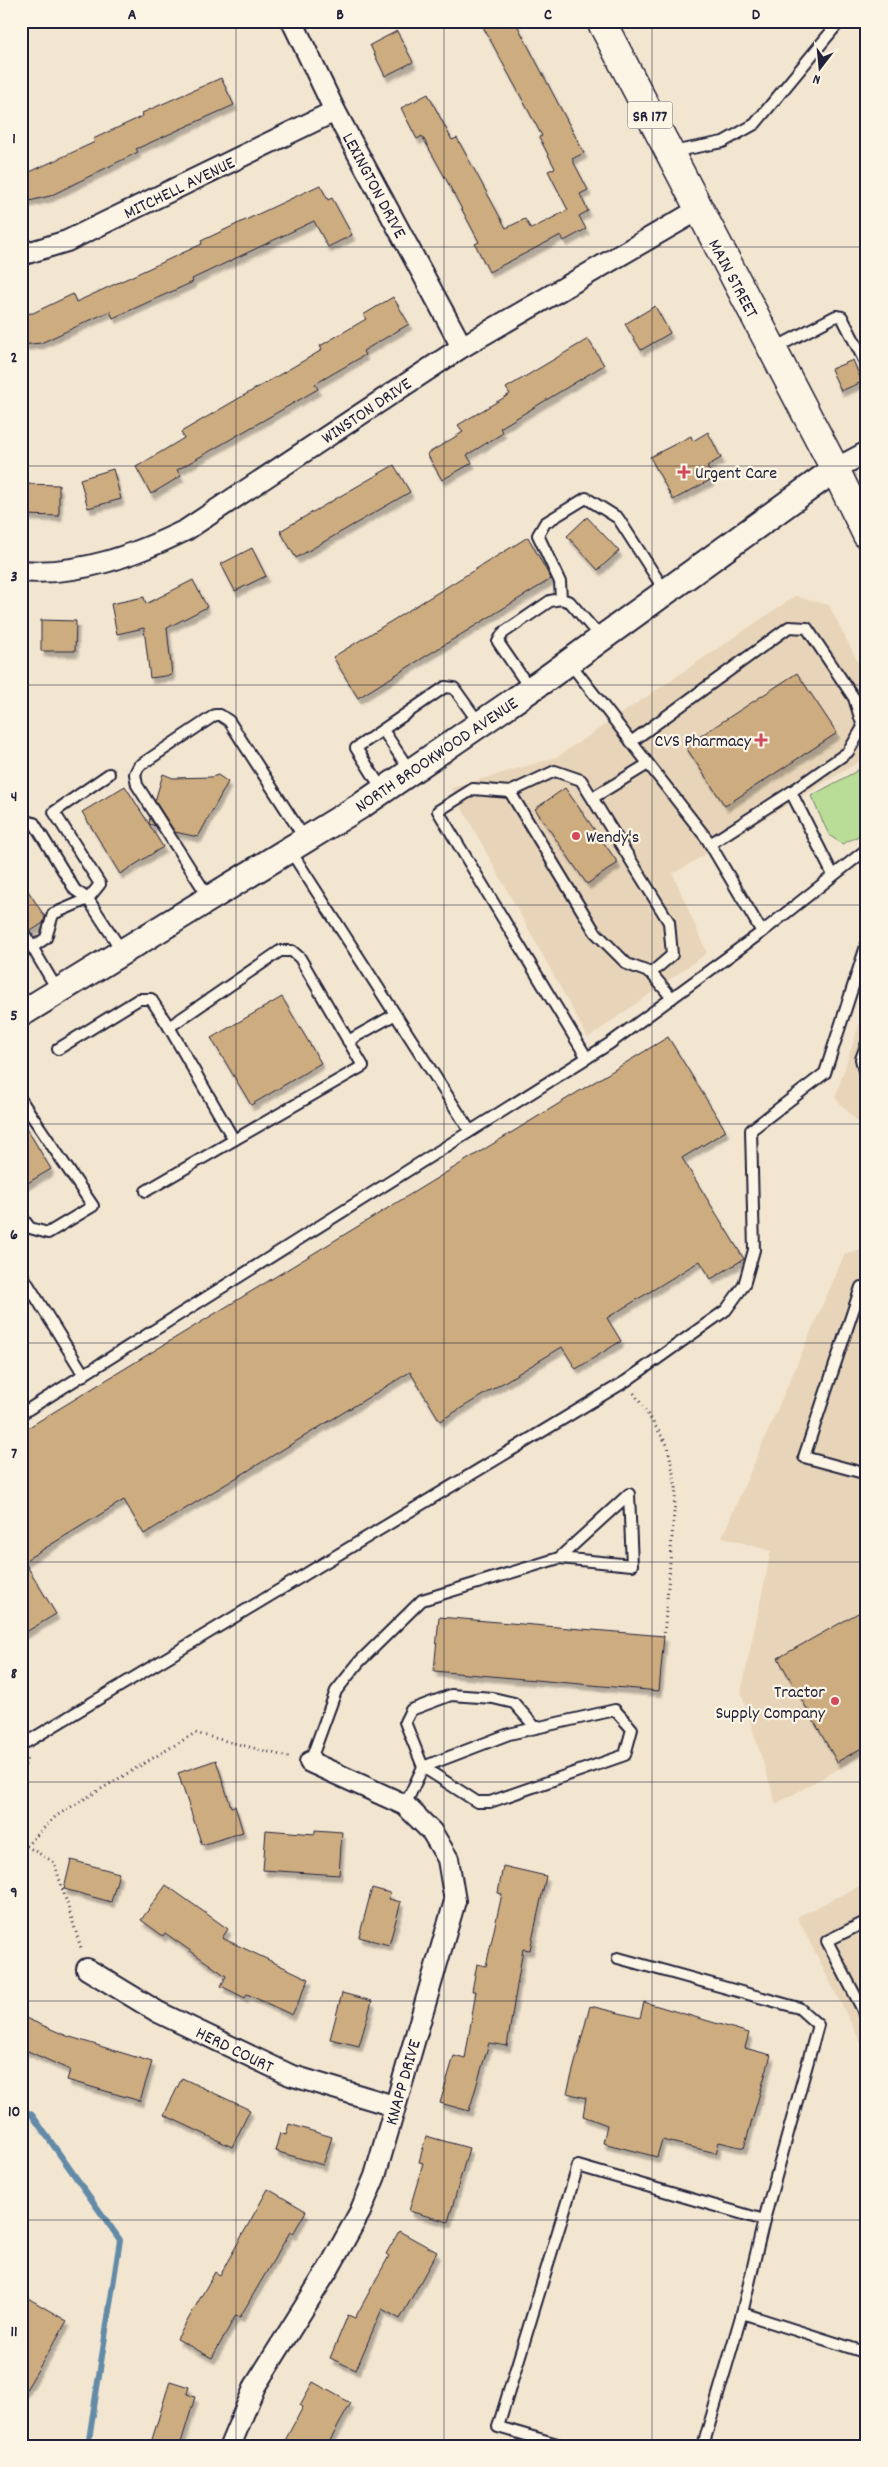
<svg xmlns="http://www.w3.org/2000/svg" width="888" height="2467" viewBox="0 0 888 2467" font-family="Dekko,sans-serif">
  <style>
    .built { fill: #e8d5b9 }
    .green { fill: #b9dd97; stroke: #6e8069 }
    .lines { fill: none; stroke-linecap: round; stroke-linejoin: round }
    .stream { stroke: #638ba8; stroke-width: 6 }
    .building { fill: #cdac80; stroke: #22223b; filter: url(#shadow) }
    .service-casing { stroke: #22223b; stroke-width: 14 }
    .minor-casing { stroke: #22223b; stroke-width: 24 }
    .tertiary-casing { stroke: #22223b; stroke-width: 29 }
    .primary-casing { stroke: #22223b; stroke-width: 31 }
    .path { stroke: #22223b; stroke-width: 3; stroke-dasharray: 1 4; stroke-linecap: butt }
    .service { stroke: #fcf5e5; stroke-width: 10 }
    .minor { stroke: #fcf5e5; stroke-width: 20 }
    .tertiary { stroke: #fcf5e5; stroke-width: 25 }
    .primary { stroke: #fcf5e5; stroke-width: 28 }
    .grid { fill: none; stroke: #22223b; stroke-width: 1; stroke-opacity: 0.55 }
    .poi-dot { fill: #d1495b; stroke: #fcf5e5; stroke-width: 2 }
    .labels { text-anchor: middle; stroke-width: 4.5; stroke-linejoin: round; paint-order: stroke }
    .shield { fill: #fcf5e5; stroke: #63616e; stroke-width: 1 }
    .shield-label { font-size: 16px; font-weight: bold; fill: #22223b }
    .street-label { font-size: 18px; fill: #22223b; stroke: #fcf5e5 }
    .poi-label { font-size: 18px; fill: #22223b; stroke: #fcf5e5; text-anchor: start }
    .neatline { fill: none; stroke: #22223b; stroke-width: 2 }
    .grid-label { font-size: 16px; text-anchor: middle; font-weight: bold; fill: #22223b }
  </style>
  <defs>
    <filter id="shadow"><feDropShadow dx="3" dy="5.5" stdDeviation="1" flood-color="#0004"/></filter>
  </defs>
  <rect width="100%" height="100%" fill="#f3e6d1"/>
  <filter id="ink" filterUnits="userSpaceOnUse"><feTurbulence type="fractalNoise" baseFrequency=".02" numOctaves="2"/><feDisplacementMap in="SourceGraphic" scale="10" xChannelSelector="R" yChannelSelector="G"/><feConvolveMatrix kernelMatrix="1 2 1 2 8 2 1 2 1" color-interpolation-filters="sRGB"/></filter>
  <g filter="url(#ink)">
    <g class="built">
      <polygon points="795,596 829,605 867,680 867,757 673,874 707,953 588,1038 451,788 557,757"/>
      <polygon points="867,1000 867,1132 835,1098"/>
      <polygon points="867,1249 867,1753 776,1804 741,1692 771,1551 722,1537 845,1253"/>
      <polygon points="867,1882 867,2055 797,1917"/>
    </g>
    <polygon class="green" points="867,763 867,832 842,844 829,835 811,796 855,772"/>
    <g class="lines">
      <polyline class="stream" points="21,2109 32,2115 120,2240 88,2446"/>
    </g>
    <g class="building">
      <polygon points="480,21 515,21 584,153 572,159 588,190 580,194 588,211 579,216 586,229 564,241 561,235 489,272 475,244 479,242 447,181 422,136 417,139 401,108 428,94 452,140 457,138 506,228 525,219 531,229 568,210 548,171 555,168 539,137 542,136"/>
      <polygon points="397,31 413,62 385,76 370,45"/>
      <polygon points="221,78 234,105 136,149 138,152 50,196 21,203 21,176 95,142 93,139 143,116 142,113"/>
      <polygon points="320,185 328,200 332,198 352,235 328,247 314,221 192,279 193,282 113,318 110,311 41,343 21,345 21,314 33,313 73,294 76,302 202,244 201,241"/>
      <polygon points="393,297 409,324 363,351 365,355 315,384 318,389 177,470 181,476 151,494 136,467 184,438 181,432 322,350 320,346 366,319 363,315"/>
      <polygon points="655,306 670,333 641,350 625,324"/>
      <polygon points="588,339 604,365 500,428 503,433 467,455 472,463 442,480 427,454 463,432 458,425 510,394 506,388"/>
      <polygon points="853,360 862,382 841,391 831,369"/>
      <polygon points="708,432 721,458 707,466 712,479 673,500 650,457 691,436 693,441"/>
      <polygon points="394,465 410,492 296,558 280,531"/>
      <polygon points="113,469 121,499 88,508 80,479"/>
      <polygon points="25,484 59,485 59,516 24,515"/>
      <polygon points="587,517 619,551 598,570 567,536"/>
      <polygon points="528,537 551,579 358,698 333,657"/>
      <polygon points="252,548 266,576 235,591 221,564"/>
      <polygon points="193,580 207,607 167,628 172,675 150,678 144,628 117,634 111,604 144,597 146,604"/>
      <polygon points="41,620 76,621 75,651 41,651"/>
      <polygon points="797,673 837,733 725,806 685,746"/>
      <polygon points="163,774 173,778 211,777 218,775 228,782 198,837 175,832 155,801"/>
      <polygon points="125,786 149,824 150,818 155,826 149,824 163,847 120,874 82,812"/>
      <polygon points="565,788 618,863 587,884 535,809"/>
      <polygon points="21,880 45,917 43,923 31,931 25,928 21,929"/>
      <polygon points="282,997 321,1063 251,1105 211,1038"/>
      <polygon points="668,1037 726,1131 682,1158 744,1259 711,1279 700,1261 607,1318 621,1341 576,1369 562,1347 440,1421 410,1372 144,1534 124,1500 24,1561 56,1614 21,1635 21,1432"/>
      <polygon points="21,1119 51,1169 21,1187"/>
      <polygon points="867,1608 867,1745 837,1762 778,1658"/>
      <polygon points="439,1617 664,1636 659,1691 434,1671"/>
      <polygon points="216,1760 231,1807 235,1806 243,1832 202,1845 178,1773"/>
      <polygon points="266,1830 315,1834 315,1830 342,1832 339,1875 263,1870"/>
      <polygon points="71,1860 119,1873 111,1902 64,1889"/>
      <polygon points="503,1866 546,1876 530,1950 523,1949 507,2046 489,2043 469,2111 440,2103 454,2056 465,2059 476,1991 472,1991 477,1964 486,1966 502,1894 498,1893"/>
      <polygon points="166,1885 228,1929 222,1938 309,1979 292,2015 247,1994 245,1998 221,1986 226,1976 165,1933 163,1936 141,1920"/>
      <polygon points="372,1888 390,1893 389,1899 401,1902 389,1945 359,1937"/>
      <polygon points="342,1993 372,2001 359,2046 330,2039"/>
      <polygon points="644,2002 749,2033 745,2048 771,2055 744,2148 719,2142 716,2153 662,2140 657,2157 603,2143 607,2125 583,2116 586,2098 567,2093 590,2006 640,2018"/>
      <polygon points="21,2016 67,2036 152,2062 140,2101 67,2080 70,2070 21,2048"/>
      <polygon points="182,2078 250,2110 232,2147 164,2115"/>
      <polygon points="289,2124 332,2137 323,2165 275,2151 280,2133 286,2135"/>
      <polygon points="426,2136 469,2148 448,2222 409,2211 423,2163 419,2162"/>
      <polygon points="268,2189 306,2211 293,2234 290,2232 240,2317 236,2315 212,2358 177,2339 215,2272 220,2275"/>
      <polygon points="399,2231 437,2252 400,2319 382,2309 356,2370 330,2358 348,2315 355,2318 389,2256 386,2254"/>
      <polygon points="21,2294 67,2321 21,2398"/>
      <polygon points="170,2381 189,2387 187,2394 195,2397 180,2446 150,2446"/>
      <polygon points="313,2382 351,2403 327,2446 282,2446 303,2407 300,2405"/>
    </g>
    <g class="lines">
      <g class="service-casing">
        <g id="service">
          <polyline points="672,152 723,142 755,124 840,21"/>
          <polyline points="773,349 836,316 842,317 867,366"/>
          <polyline points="561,599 560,582 538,535 545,523 586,498 618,518 665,591"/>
          <polyline points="569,662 707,839 762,932"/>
          <polyline points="531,690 498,642 503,633 550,601 561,599 570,602 601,638"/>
          <polyline points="383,730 410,771"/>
          <polyline points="631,742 789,627 807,628 854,698 863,727 848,752 791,792"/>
          <polygon points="555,771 581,780 669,922 672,955 651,973 627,964 595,932 510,792"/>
          <polyline points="382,789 356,748 445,687 454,688 479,723"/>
          <polyline points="510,792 473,789 438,811 587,1058"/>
          <polyline points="594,797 648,764"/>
          <polyline points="21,820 34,823 75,890 88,899 122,951"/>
          <polyline points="710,844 791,792 833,875"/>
          <polyline points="290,850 470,1131"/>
          <polyline points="209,898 137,785 135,774 139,766 215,715 220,715 229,721 305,839"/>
          <polyline points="25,935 58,991"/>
          <polyline points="33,947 46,938 53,914 88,899 100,884 54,812 109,774"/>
          <polyline points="651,973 672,998"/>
          <polyline points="348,1041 394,1015"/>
          <polyline points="867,1043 861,1059 867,1083"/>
          <polyline points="58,1049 139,999 151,999 169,1027 280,951 292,951 300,958 363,1066 234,1140"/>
          <polyline points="21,1100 93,1206 48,1233 30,1228 21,1216"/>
          <polyline points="146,1191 234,1140 169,1027"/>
          <polyline points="21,1273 84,1375"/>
          <polyline points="867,1289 861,1287 804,1457 867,1474"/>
          <polyline points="21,1414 609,1044 762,932 867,849"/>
          <polyline points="21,1741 27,1742 626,1381 726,1310 744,1285 754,1250 751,1130 825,1073 867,943"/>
          <polyline points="310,1762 336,1691 359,1662 422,1600 559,1558 632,1565 629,1494 559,1558"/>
          <polyline points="405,1805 423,1767 509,1734 615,1710 632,1729 625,1755 490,1802 477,1802 423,1767 405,1722 411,1710 451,1695 493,1698 514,1703 536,1728"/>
          <polyline points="867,1921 827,1941 867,2018"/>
          <polyline points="618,1958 799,2008 818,2025 764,2220 742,2313 703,2446"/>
          <polyline points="742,2313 867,2353"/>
          <polyline points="564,2446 498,2427 578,2166 764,2220"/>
        </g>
      </g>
      <g class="minor-casing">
        <g id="minor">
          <polyline points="292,21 335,111 462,347"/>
          <polyline points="21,255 67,241 335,111"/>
          <polyline points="835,469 867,452"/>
          <path d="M21 571C79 576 135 555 186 530L462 347 698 210"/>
          <polyline points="87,1969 158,2012 290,2075 394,2106"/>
          <polyline points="230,2446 255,2386 329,2268 360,2212 375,2176 455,1901 448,1859 432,1832 405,1805 310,1762"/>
        </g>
      </g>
      <g class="tertiary-casing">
        <polyline id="tertiary" points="21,1014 362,805 547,678 835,469"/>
      </g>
      <g class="primary-casing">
        <polyline id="primary" points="601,21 835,469 867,535"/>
      </g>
      <g class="path">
        <polyline points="634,1393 668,1446 676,1488 664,1636"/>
        <polyline points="21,1768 26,1764 27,1756"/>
        <polyline points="21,1838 26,1846 54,1862 82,1951"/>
        <polyline points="26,1846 56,1816 195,1733 292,1758"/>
      </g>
      <use href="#service" class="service"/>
      <use href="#minor" class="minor"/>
      <use href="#tertiary" class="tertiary"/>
      <use href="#primary" class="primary"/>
    </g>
  </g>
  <path class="grid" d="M236 21V2446M444 21V2446M652 21V2446M21 247H867M21 466H867M21 685H867M21 905H867M21 1124H867M21 1343H867M21 1562H867M21 1782H867M21 2001H867M21 2220H867"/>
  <g class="poi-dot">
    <path d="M681.5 464.5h5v5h5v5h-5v5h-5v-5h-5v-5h5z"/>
    <path d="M758.5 732.5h5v5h5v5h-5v5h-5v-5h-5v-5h5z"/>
    <circle cx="576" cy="836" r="5"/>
    <circle cx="835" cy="1701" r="5"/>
  </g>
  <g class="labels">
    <rect class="shield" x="627.5" y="101.5" width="45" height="27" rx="4"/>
    <g class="shield-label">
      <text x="650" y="121">SR 177</text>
    </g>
    <g class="street-label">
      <text transform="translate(375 185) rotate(62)" y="6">LEXINGTON DRIVE</text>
      <text transform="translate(179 187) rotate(-26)" y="6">MITCHELL AVENUE</text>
      <text transform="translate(734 278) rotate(62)" y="6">MAIN STREET</text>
      <text transform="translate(366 410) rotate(-34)" y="6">WINSTON DRIVE</text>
      <text transform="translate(436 754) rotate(-34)" y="6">NORTH BROOKWOOD AVENUE</text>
      <text transform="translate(235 2049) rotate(26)" y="6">HERD COURT</text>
      <text transform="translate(402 2082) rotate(-74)" y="6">KNAPP DRIVE</text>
    </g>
    <g class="poi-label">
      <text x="695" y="478">Urgent Care</text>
      <text x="751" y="746" text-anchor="end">CVS Pharmacy</text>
      <text x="586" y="842">Wendy's</text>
      <text x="825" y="1697" text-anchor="end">Tractor<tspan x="825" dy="21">Supply Company</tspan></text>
    </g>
  </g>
  <rect width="888" height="2467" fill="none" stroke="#fcf5e5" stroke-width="55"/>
  <g transform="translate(820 68) rotate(196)" stroke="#fcf5e5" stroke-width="4" paint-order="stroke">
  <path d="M0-4L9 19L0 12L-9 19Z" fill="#22223b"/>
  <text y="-8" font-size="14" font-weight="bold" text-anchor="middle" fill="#22223b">N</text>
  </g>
  <rect x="28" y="28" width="832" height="2412" class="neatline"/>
  <g class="grid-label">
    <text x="132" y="19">A</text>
    <text x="340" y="19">B</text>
    <text x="548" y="19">C</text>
    <text x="756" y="19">D</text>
    <text x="14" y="143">1</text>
    <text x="14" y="362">2</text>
    <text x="14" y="581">3</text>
    <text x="14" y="801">4</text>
    <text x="14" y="1020">5</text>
    <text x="14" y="1239">6</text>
    <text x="14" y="1458">7</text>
    <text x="14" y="1678">8</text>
    <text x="14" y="1897">9</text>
    <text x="14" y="2116">10</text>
    <text x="14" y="2336">11</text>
  </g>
</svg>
